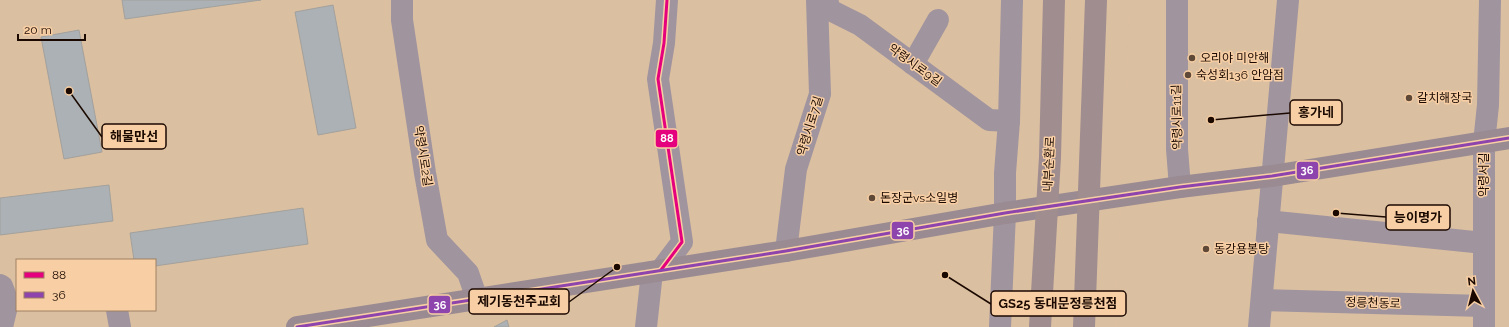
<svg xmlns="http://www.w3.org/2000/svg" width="1509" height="327" viewBox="0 0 1509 327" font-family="Raleway,'Noto Sans KR',sans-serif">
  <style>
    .pier { fill: #dbbfa1 }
    .building { fill: #abb1b4; stroke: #a3a19d }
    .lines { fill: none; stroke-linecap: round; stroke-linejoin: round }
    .minor { stroke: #a0949e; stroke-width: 22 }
    .major { stroke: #9a8b92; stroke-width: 22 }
    .highway-bridge { stroke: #a08d8f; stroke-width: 22 }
    .bus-1-casing { stroke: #f8cfa4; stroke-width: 6 }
    .bus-2-casing { stroke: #f8cfa4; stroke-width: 6 }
    .bus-1 { stroke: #e5007d; stroke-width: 3 }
    .bus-2 { stroke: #8e44ad; stroke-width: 3 }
    .poi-dot { fill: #5e4938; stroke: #f8cfa4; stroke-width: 1.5 }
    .labels { text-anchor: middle; stroke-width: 3; stroke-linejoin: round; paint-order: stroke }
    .poi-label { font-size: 12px; fill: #1b0900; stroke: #f8cfa4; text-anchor: start }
    .street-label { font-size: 12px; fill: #1b0900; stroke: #f8cfa4 }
    .leader { fill: none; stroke: #1b0900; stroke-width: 1.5 }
    .callout-dot { fill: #1b0900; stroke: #f8cfa4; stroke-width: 1.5 }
    .callout { fill: #f8cfa4; stroke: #1b0900; stroke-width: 1.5 }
    .callout-label { font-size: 13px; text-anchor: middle; font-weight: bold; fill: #1b0900 }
    .line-badge { stroke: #f8cfa4; stroke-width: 1.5 }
    .badge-label { font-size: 11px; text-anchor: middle; font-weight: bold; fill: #fff }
  </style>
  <rect width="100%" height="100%" fill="#dbbfa1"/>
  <polygon class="pier" points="1044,0 1130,0 1115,327 1031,327"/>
  <g class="building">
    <polygon points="122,0 261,0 125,19"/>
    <polygon points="333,5 356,128 318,135 295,12"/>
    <polygon points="79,30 102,152 64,159 41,37"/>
    <polygon points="109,185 113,221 0,235 0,198"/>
    <polygon points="303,208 308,244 155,266 155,260 134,260 130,233"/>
    <polygon points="507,320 509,327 494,327"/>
  </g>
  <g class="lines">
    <g class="minor">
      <polyline points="402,0 402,20 425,173 437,240 468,273 477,299"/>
      <polyline points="827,0 830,10 860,25 989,120 1009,121"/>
      <polyline points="1177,0 1177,149 1180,187"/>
      <polyline points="913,64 938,20"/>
      <polyline points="1268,221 1484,243"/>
      <polyline points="786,251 796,169 820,94 817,0"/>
      <polyline points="661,270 682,242 658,79 664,43 667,0"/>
      <polyline points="0,285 2,286 8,302 2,327"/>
      <polyline points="1262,300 1484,306"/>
      <polyline points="117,310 120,327"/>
      <polyline points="646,327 652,272"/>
      <polyline points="1000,327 1005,213 1005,173 1009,121 1012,0"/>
      <polyline points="1259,327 1288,0"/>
      <polyline points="1484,327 1484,143 1488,105 1490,0"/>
    </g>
    <polyline class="major" points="297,327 786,251 1005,213 1180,187 1272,176 1509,138"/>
    <g class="highway-bridge">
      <polyline points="1040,327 1050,157 1054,0"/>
      <polyline points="1084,327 1096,0"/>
    </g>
    <g class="bus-1-casing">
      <polyline id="bus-1" points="661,270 682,242 658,79 664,43 667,0"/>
    </g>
    <g class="bus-2-casing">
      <polyline id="bus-2" points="297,327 786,251 1005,213 1180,187 1272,176 1509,138"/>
    </g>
    <use href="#bus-1" class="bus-1"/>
    <use href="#bus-2" class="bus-2"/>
  </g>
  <g class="poi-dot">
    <circle cx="1192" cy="58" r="4"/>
    <circle cx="1188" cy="75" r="4"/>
    <circle cx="1409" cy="98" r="4"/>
    <circle cx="872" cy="198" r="4"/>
    <circle cx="1206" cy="249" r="4"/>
  </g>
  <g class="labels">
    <g class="poi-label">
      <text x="1200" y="62">오리야 미안해</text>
      <text x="1196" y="79">숙성회136 안암점</text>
      <text x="1417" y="102">갈치해장국</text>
      <text x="880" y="202">돈장군vs소일병</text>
      <text x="1214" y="253">동강용봉탕</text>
    </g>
    <g class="street-label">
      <text transform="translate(915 65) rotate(36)" y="4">약령시로9길</text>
      <text transform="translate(1177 117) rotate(-91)" y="4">약령시로11길</text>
      <text transform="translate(810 126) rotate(-73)" y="4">약령시로7길</text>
      <text transform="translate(423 156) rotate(81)" y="4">약령시로2길</text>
      <text transform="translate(1049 164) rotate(-87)" y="4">내부순환로</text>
      <text transform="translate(1484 175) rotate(-90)" y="4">약령서길</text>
      <text transform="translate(1373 303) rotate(2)" y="4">정릉천동로</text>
    </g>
  </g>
  <path class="leader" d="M1211 120L1290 113M69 91L102 137M1336 213L1386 217M617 267L569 302M945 275L991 304"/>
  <g class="callout-dot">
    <circle cx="1211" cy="120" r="4"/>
    <circle cx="69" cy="91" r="4"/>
    <circle cx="1336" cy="213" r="4"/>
    <circle cx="617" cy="267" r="4"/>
    <circle cx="945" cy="275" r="4"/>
  </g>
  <g class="callout">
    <rect x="1290" y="100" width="52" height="25" rx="4"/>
    <rect x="102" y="124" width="64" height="25" rx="4"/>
    <rect x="1386" y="205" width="64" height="25" rx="4"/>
    <rect x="469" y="289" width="100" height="25" rx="4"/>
    <rect x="991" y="291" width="135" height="25" rx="4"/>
  </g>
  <g class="callout-label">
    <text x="1316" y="117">홍가네</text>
    <text x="134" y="141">해물만선</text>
    <text x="1418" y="222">능이명가</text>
    <text x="519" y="306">제기동천주교회</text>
    <text x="1058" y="308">GS25 동대문정릉천점</text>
  </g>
  <g class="line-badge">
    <rect x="655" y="129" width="23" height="19" rx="4" fill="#e5007d"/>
    <rect x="1296" y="161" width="23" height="19" rx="4" fill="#8e44ad"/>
    <rect x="891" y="221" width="23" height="19" rx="4" fill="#8e44ad"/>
    <rect x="428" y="295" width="23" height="19" rx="4" fill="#8e44ad"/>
  </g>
  <g class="badge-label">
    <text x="667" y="142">88</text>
    <text x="1307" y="174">36</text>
    <text x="903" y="235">36</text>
    <text x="440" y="309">36</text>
  </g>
  <rect x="16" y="259" width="140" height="52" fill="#f8cfa4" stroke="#a08062"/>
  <rect x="24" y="272" width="20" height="6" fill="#e5007d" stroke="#a08062"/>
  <text x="52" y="279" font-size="12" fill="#1b0900">88</text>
  <rect x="24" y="292" width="20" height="6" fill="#8e44ad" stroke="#a08062"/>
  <text x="52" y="299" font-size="12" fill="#1b0900">36</text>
  <g transform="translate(1473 291) rotate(353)" stroke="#f8cfa4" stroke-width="3" paint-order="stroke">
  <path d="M0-3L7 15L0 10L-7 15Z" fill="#1b0900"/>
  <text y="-6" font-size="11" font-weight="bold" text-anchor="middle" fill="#1b0900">N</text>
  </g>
  <path d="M18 34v6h67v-6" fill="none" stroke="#1b0900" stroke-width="2"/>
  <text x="24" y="34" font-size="12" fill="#1b0900" stroke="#f8cfa4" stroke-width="3" paint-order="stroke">20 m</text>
</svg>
